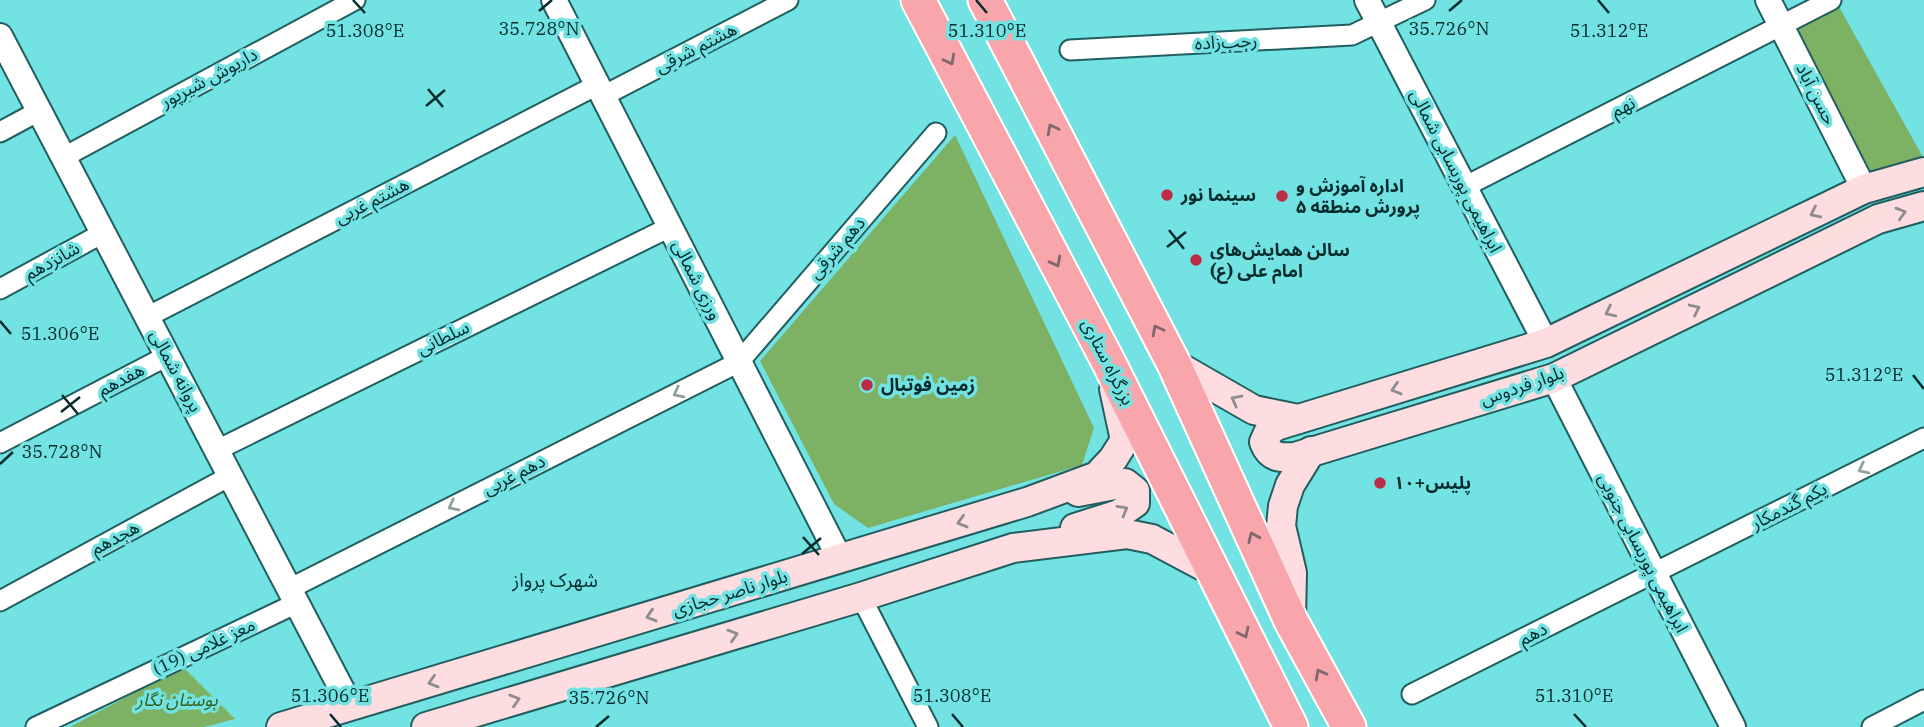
<svg xmlns="http://www.w3.org/2000/svg" width="1924" height="727" viewBox="0 0 1924 727" font-family="'IBM Plex Serif','Noto Sans Arabic',serif">
  <style>
    .green { fill: #7db163 }
    .lines { fill: none; stroke-linecap: round; stroke-linejoin: round }
    .minor-casing { stroke: #225e5f; stroke-width: 23 }
    .tertiary-casing { stroke: #225e5f; stroke-width: 28 }
    .secondary-casing { stroke: #225e5f; stroke-width: 32 }
    .trunk-casing { stroke: #fff; stroke-width: 37 }
    .minor { stroke: #fff; stroke-width: 19 }
    .tertiary { stroke: #fff; stroke-width: 24 }
    .secondary { stroke: #fddde0; stroke-width: 28 }
    .trunk { stroke: #f8a6ab; stroke-width: 33 }
    .oneway { stroke: #7e686c }
    .oneway2 { stroke: #8d8d8f }
    .oneway3 { stroke: #8ea0a0 }
    .ticks { fill: none; stroke: #052b2c; stroke-width: 2.5 }
    .poi-dot { fill: #bd2c47; stroke: #72e2e2; stroke-width: 2.5 }
    .labels { text-anchor: middle; stroke-width: 7; stroke-linejoin: round; paint-order: stroke }
    .street-label { font-size: 18px; fill: #052b2c; stroke: #72e2e2 }
    .poi-label { font-size: 18px; font-weight: bold; fill: #052b2c; stroke: #72e2e2; text-anchor: start }
    .park-label { font-size: 18px; font-style: italic; fill: #35601b; stroke: #72e2e2 }
    .neighbourhood-label { font-size: 19px; fill: #052b2c; stroke: #72e2e2 }
    .ticks-label { font-size: 18px; text-anchor: middle; fill: #052b2c; stroke: #72e2e2; stroke-width: 7; stroke-linejoin: round; paint-order: stroke }
  </style>
  <rect width="100%" height="100%" fill="#72e2e2"/>
  <g class="green">
    <polygon points="1838,5 1924,159 1869,173 1796,27"/>
    <polygon points="955,135 1094,428 1082,465 868,528 834,504 760,361"/>
    <polygon points="183,667 235,719 204,727 70,727"/>
  </g>
  <g class="lines">
    <g class="minor-casing">
      <g id="minor">
        <polyline points="1070,50 1352,35 1425,0"/>
        <polyline points="603,96 788,0"/>
        <polyline points="0,132 39,111"/>
        <polyline points="64,157 355,0"/>
        <polyline points="1464,187 1831,0"/>
        <polyline points="0,289 103,233"/>
        <polyline points="147,317 597,85"/>
        <polyline points="0,443 167,356"/>
        <polyline points="217,450 670,227"/>
        <polyline points="289,589 739,362 936,133"/>
        <polyline points="861,597 928,727"/>
        <polyline points="0,601 230,476"/>
        <polyline points="1412,694 1924,438"/>
        <polyline points="36,727 297,603"/>
        <polyline points="1872,727 1924,700"/>
      </g>
    </g>
    <g class="tertiary-casing">
      <g id="tertiary">
        <polyline points="554,0 840,559"/>
        <polyline points="1367,0 1546,343"/>
        <polyline points="1768,0 1864,189"/>
        <polyline points="0,36 351,707"/>
        <polyline points="1554,378 1733,727"/>
      </g>
    </g>
    <g class="secondary-casing">
      <g id="secondary">
        <path d="M1924 172 1864 189 1546 343 1276 426 1269 431 1264 442C1270 458 1280 458 1295 457L1554 378 1878 219 1924 206"/>
        <polyline points="1174,364 1254,410 1298,419"/>
        <polyline points="1075,528 1119,514 1135,503 1135,491 1125,483 1078,492"/>
        <polyline points="1291,618 1292,573 1281,526 1283,506 1290,485 1311,451"/>
        <polyline points="281,727 1027,502 1097,476 1113,459 1125,440 1114,389"/>
        <polyline points="426,727 861,597 1013,548 1127,534 1152,539 1214,572"/>
      </g>
    </g>
    <g class="trunk-casing">
      <g id="trunk">
        <polyline points="918,0 1109,363 1291,727"/>
        <polyline points="985,0 1174,364 1291,621 1349,727"/>
      </g>
    </g>
    <use href="#minor" class="minor"/>
    <use href="#tertiary" class="tertiary"/>
    <use href="#secondary" class="secondary"/>
    <use href="#trunk" class="trunk"/>
  </g>
  <defs><path id="oneway-chevron" d="M-2-3.5L2.5 0L-2 3.5" fill="none" stroke-width="1.6" stroke-linecap="round" stroke-linejoin="round" transform="scale(1.75)"/></defs>
  <g class="oneway">
    <use href="#oneway-chevron" transform="translate(950 60) rotate(62)"/>
    <use href="#oneway-chevron" transform="translate(1052 129) rotate(-117)"/>
    <use href="#oneway-chevron" transform="translate(1056 262) rotate(62)"/>
    <use href="#oneway-chevron" transform="translate(1157 330) rotate(-117)"/>
    <use href="#oneway-chevron" transform="translate(1253 537) rotate(-114)"/>
    <use href="#oneway-chevron" transform="translate(1244 633) rotate(64)"/>
    <use href="#oneway-chevron" transform="translate(1320 674) rotate(-118)"/>
  </g>
  <g class="oneway2">
    <use href="#oneway-chevron" transform="translate(1815 213) rotate(154)"/>
    <use href="#oneway-chevron" transform="translate(1901 213) rotate(-16)"/>
    <use href="#oneway-chevron" transform="translate(1695 309) rotate(-26)"/>
    <use href="#oneway-chevron" transform="translate(1610 312) rotate(154)"/>
    <use href="#oneway-chevron" transform="translate(1396 389) rotate(163)"/>
    <use href="#oneway-chevron" transform="translate(1236 400) rotate(-152)"/>
    <use href="#oneway-chevron" transform="translate(1123 510) rotate(-30)"/>
    <use href="#oneway-chevron" transform="translate(962 522) rotate(163)"/>
    <use href="#oneway-chevron" transform="translate(651 616) rotate(163)"/>
    <use href="#oneway-chevron" transform="translate(733 635) rotate(-17)"/>
    <use href="#oneway-chevron" transform="translate(433 682) rotate(163)"/>
    <use href="#oneway-chevron" transform="translate(515 700) rotate(-17)"/>
  </g>
  <g class="oneway3">
    <use href="#oneway-chevron" transform="translate(678 393) rotate(153)"/>
    <use href="#oneway-chevron" transform="translate(1863 469) rotate(153)"/>
    <use href="#oneway-chevron" transform="translate(453 506) rotate(153)"/>
  </g>
  <path class="ticks" d="M353 0 365 13M976 0 987 13M1598 0 1609 13M539 11 552 0M1449 11 1462 0M428 89 443 107M426 106 445 90M1169 230 1184 249M1167 247 1186 232M0 321 11 334M1913 375 1924 389M62 395 78 414M61 412 80 397M0 464 13 452M803 537 819 555M802 554 821 538M330 714 341 727M952 714 963 727M1574 714 1586 727M596 727 609 716"/>
  <g class="poi-dot">
    <circle cx="1167" cy="195" r="7"/>
    <circle cx="1282" cy="196" r="7"/>
    <circle cx="1196" cy="260" r="7"/>
    <circle cx="867" cy="385" r="7"/>
    <circle cx="1380" cy="483" r="7"/>
  </g>
  <g class="labels">
    <g class="street-label">
      <text transform="translate(1226 42) rotate(-3)" y="6">رجب‌زاده</text>
      <text transform="translate(696 48) rotate(-27)" y="6">هشتم شرقی</text>
      <text transform="translate(209 78) rotate(-28)" y="6">داریوش شیرپور</text>
      <text transform="translate(1816 94) rotate(63)" y="6">حسن آباد</text>
      <text transform="translate(1623 107) rotate(-27)" y="6">نهم</text>
      <text transform="translate(1456 171) rotate(63)" y="6">ابراهیمی پوربسابی شمالی</text>
      <text transform="translate(372 201) rotate(-27)" y="6">هشتم غربی</text>
      <text transform="translate(837 248) rotate(-49)" y="6">دهم شرقی</text>
      <text transform="translate(52 261) rotate(-29)" y="6">شانزدهم</text>
      <text transform="translate(697 280) rotate(63)" y="6">ورزی شمالی</text>
      <text transform="translate(443 338) rotate(-26)" y="6">سلطانی</text>
      <text transform="translate(1108 362) rotate(63)" y="6">بزرگراه ستاری</text>
      <text transform="translate(176 371) rotate(62)" y="6">پروانه شمالی</text>
      <text transform="translate(121 380) rotate(-28)" y="6">هفدهم</text>
      <text transform="translate(1522 386) rotate(-19)" y="6">بلوار فردوس</text>
      <text transform="translate(514 475) rotate(-27)" y="6">دهم غربی</text>
      <text transform="translate(1789 506) rotate(-27)" y="6">یکم گندمکار</text>
      <text transform="translate(115 538) rotate(-28)" y="6">هجدهم</text>
      <text transform="translate(1643 553) rotate(63)" y="6">ابراهیمی پوربسابی جنوبی</text>
      <text transform="translate(730 593) rotate(-17)" y="6">بلوار ناصر حجازی</text>
      <text transform="translate(1533 634) rotate(-27)" y="6">دهم</text>
      <text transform="translate(204 647) rotate(-25)" y="6">معز غلامی (19)</text>
    </g>
    <g class="poi-label">
      <text x="1296" y="192">اداره آموزش و<tspan x="1296" dy="21">پرورش منطقه ۵</tspan></text>
      <text x="1181" y="201">سینما نور</text>
      <text x="1210" y="256">سالن همایش‌های<tspan x="1210" dy="21">امام علی (ع)</tspan></text>
      <text x="881" y="391">زمین فوتبال</text>
      <text x="1394" y="489">پلیس+١٠</text>
    </g>
    <g class="park-label">
      <text x="177" y="706">بوستان نگار</text>
    </g>
    <g class="neighbourhood-label">
      <text x="555" y="587">شهرک پرواز</text>
    </g>
  </g>
  <g class="ticks-label">
    <text x="539" y="35">35.728°N</text>
    <text x="1449" y="35">35.726°N</text>
    <text x="1609" y="37">51.312°E</text>
    <text x="365" y="37">51.308°E</text>
    <text x="987" y="37">51.310°E</text>
    <text x="60" y="340">51.306°E</text>
    <text x="1864" y="381">51.312°E</text>
    <text x="62" y="458">35.728°N</text>
    <text x="330" y="702">51.306°E</text>
    <text x="952" y="702">51.308°E</text>
    <text x="1574" y="702">51.310°E</text>
    <text x="609" y="704">35.726°N</text>
  </g>
</svg>
